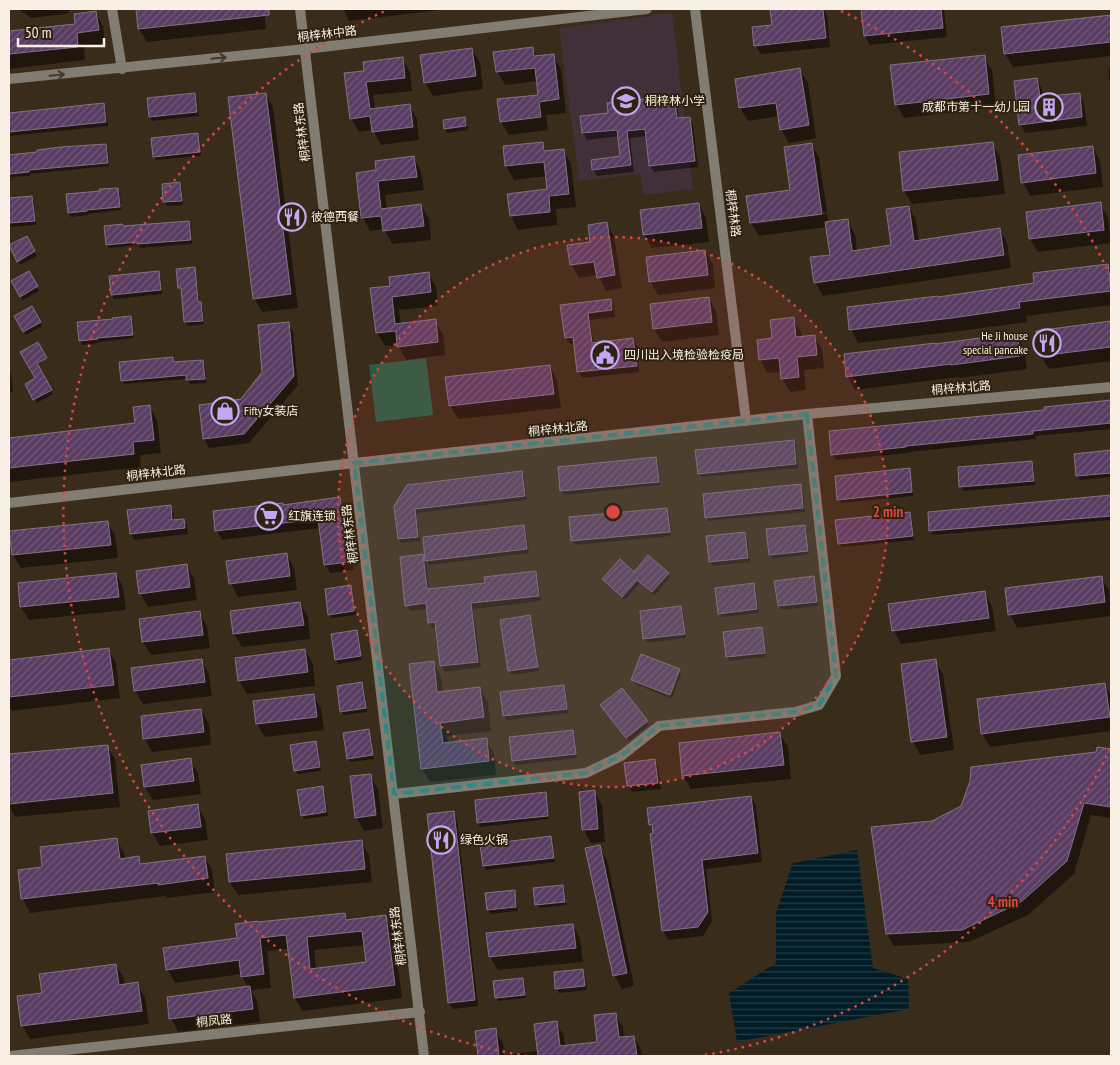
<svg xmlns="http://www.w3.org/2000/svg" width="1120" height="1065" viewBox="0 0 1120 1065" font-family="'PT Sans Narrow','Noto Sans SC',sans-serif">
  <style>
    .education { fill: #423039 }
    .pitch { fill: #285e47 }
    .water { fill: url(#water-rules) }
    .shadow { fill: #0007; fill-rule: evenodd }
    .building { fill: url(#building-hatch); stroke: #827286; fill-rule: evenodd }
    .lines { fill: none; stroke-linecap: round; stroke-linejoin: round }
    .minor { stroke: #817d73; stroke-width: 10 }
    .oneway { stroke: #443929 }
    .marked { fill: #328880; fill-opacity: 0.2; stroke: #328880; stroke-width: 4; stroke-dasharray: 10 6; stroke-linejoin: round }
    .ring { fill: none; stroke: #db4644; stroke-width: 2.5; stroke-dasharray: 2.5 5 }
    .labels { text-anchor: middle; stroke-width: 4; stroke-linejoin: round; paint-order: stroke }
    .street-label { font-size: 12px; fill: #f8f0e4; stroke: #2f2210 }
    .poi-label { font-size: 12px; fill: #f8f0e4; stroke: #2f2210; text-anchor: start }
    .centre { fill: #db4644; stroke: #2f2210; stroke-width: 2.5 }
    .ring-label { font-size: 15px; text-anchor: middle; font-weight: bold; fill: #db4644; stroke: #2f2210; stroke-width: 4; stroke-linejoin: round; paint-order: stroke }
  </style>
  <defs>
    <pattern id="water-rules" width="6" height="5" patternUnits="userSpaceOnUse" patternTransform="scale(1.25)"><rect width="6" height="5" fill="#001c27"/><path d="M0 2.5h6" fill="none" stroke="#263d46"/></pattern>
    <pattern id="building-hatch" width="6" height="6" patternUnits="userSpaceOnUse" patternTransform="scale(1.25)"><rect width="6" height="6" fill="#5a3c63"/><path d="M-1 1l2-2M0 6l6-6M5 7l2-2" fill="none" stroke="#725879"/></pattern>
  </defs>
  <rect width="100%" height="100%" fill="#3a2c1a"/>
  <polygon class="education" points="672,13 693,189 643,195 640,174 579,181 559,28"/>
  <polygon class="pitch" points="426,358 433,415 376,422 369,365"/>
  <polygon class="water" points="857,850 873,968 908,979 909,1009 737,1042 729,993 776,963 776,913 793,863"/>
  <g class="shadow">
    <polygon points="18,9 71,9 67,14 31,18"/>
    <polygon points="137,9 264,9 266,29 147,42 139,29"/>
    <polygon points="343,9 448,9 349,21"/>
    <polygon points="796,9 823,9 827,15 830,47 761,54 756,46 773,26 772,11"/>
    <polygon points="862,9 944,9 947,37 870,45 865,36"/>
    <polygon points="1109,9 1111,9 1111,56 1013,67 1005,54 1110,16"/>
    <polygon points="96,13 103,26 105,44 84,46 85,60 9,69 9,33 76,25"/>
    <polygon points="532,48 538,57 553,55 561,69 566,113 546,115 548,130 509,135 501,122 539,96 537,81 505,85 497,71"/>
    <polygon points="472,49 480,63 483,89 433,96 425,83 422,56"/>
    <polygon points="984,57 992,70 996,107 904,118 896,104"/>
    <polygon points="402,58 410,72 412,91 373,95 375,110 409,106 417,119 419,140 381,145 373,130 359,132 351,118 366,72"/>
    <polygon points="1108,69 1111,69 1111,96"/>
    <polygon points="800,70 808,83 816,138 789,143 781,129 779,116 748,121 740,108 736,80"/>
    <polygon points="1037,80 1042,89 1043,98 1079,94 1084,103 1087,126 1025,133 1020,124"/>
    <polygon points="195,94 197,98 199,116 152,121 150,117"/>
    <polygon points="265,94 273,107 298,308 262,312 254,298"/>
    <polygon points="674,97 677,104 679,119 690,118 693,125 698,167 654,172 650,166 647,136 630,138 634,172 597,176 593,169 621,158 619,136 587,140 583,133 581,117 609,114"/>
    <polygon points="104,104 106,108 108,126 9,136 9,114"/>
    <polygon points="464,118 467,122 468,130 447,133 445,129"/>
    <polygon points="197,134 200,138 201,156 156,160 154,156"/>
    <polygon points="542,143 547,152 563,150 571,164 576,207 556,209 557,225 518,230 511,216 508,195 549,191 547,176 514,180 506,166 504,147"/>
    <polygon points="992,143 1000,157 1005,194 912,204 904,191 900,153"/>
    <polygon points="812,144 819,158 827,212 755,221 755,224 827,214 828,223 847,220 855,234 857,251 893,246 909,207 916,220 919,241 1000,230 1007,243 1011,268 823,296 815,282 831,256 827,227 759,236 751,223 747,197 791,191"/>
    <polygon points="105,145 108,149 109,166 30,174 30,176 9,177 9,156 38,153"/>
    <polygon points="1093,147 1100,161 1103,187 1030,196 1023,182"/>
    <polygon points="414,158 421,171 424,190 385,195 387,209 421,205 429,219 431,240 392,244 384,229 370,231 363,218 377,172"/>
    <polygon points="180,183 182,187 183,205 167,206 165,202 163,185"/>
    <polygon points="117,189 120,193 121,210 88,214 88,215 71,217 69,213"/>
    <polygon points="32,197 34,201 36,225 9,227 9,200"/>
    <polygon points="699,204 706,218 709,242 652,248 644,235 642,211"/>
    <polygon points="1100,204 1108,217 1111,243 1038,252 1030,239"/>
    <polygon points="189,222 191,226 192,244 140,248 139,245 109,248 107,244"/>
    <polygon points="606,224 614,237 622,288 606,291 598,275 579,278 572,265 569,246 592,243"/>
    <polygon points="26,237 37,256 20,265 10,246"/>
    <polygon points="705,251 713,265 715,288 658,295 651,282"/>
    <polygon points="1107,265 1111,272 1111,305 1026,316 1027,322 960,331 858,343 851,329 937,297 1035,285"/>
    <polygon points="194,269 196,273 199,303 200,303 203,307 204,324 188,326 185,322 183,291 181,291 179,287"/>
    <polygon points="29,272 39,291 23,300 12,281"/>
    <polygon points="158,273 161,277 162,294 114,299 112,295"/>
    <polygon points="428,273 436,287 438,306 399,310 401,325 435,321 443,334 445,355 406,360 398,345 385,346 377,333 372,289 392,287"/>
    <polygon points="709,298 716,312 719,335 662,342 654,329"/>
    <polygon points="610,300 614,306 615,317 590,320 594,344 633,340 637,346 639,372 582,378 579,372 575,343 570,344 566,338 561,306"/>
    <polygon points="32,307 42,326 26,335 16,316"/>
    <polygon points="130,317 133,321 134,338 99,342 99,343 83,345 80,341"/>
    <polygon points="793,319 801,332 802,337 814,336 822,349 824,368 804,370 806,390 790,392 782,378 781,372 768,373 760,360 758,341 774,339"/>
    <polygon points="1111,322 1111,361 1049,369 1041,356 1038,332"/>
    <polygon points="288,323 293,332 298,385 249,443 209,448 204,439 200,406 241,401 263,372"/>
    <polygon points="1016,334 1024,348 1027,369 960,378 959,377 855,390 848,377"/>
    <polygon points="172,359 175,364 202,361 205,365 206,383 190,384 187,379 124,384 122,380"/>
    <polygon points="550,366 557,380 561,408 458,419 450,406"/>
    <polygon points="38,367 53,394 37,403 26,384 37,379"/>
    <polygon points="9,370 11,374 13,392 9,392"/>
    <polygon points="1111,401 1111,429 1035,436 1036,439 909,452 909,453 836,460 833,455 1045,411 1045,408"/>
    <polygon points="150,407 157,420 161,453 140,455 141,467 9,482 9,439 136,424"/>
    <polygon points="793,441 796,445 798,468 701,477 699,473"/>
    <polygon points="1111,452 1111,477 1080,480 1078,476 1076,455"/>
    <polygon points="656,459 658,463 660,485 564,495 561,491"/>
    <polygon points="1031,462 1034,466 1035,485 963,491 961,487 959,468"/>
    <polygon points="909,470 911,474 913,496 841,503 838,499"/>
    <polygon points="522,472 524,476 527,500 416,513 420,541 401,543 399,539 395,506"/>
    <polygon points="800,485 803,489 805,512 708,521 706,517"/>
    <polygon points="1111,497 1111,520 933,535 931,531 929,513"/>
    <polygon points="340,499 345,507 354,570 330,573 325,564 320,528 222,540 217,531 215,512 284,506"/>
    <polygon points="170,507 174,513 174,521 183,520 187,526 188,534 134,540 131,534"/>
    <polygon points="667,509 669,513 671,536 575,545 572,541 570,518"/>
    <polygon points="910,514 912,518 914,540 841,547 839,543"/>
    <polygon points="107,522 115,535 118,558 21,568 13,555 11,532"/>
    <polygon points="804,526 807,530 809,554 772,559 770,555"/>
    <polygon points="524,527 526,531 529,553 429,565 427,561"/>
    <polygon points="745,533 747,537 750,562 713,566 710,562"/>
    <polygon points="287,555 294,568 297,590 238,597 231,583"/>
    <polygon points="422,556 426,561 429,590 486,584 535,572 538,578 541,601 473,609 481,667 445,672 441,666 437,627 432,628 429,622 428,609 410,611 407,605"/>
    <polygon points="186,565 194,579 197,600 148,607 140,593"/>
    <polygon points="668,573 670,577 655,595 640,583 625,600 606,584 604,580"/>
    <polygon points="116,574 123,587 126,610 29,620 21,607 19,584"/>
    <polygon points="813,577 815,581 818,606 781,610 779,606 776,582"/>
    <polygon points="1101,577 1109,590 1111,616 1017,628 1010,614"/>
    <polygon points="754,585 756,589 759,613 722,617 719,613"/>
    <polygon points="350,586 352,590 356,615 332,618 329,614"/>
    <polygon points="985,593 992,606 996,631 901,644 893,630"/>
    <polygon points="300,603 308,617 310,639 242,647 234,634"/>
    <polygon points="681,607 683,611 686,638 647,643 644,639"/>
    <polygon points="199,613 207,626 210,648 151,655 143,642"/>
    <polygon points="529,617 532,621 539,671 511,675 509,671 501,621"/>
    <polygon points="761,628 763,632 766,657 729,661 727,657 724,633"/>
    <polygon points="356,632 359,636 362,660 338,664 336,660"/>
    <polygon points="108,649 116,663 120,698 12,711 9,706 9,661"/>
    <polygon points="305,650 313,664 315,686 247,694 239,681"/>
    <polygon points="201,660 209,674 212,696 143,704 135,691 132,669"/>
    <polygon points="935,661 943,674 954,750 920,755 913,741"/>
    <polygon points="433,662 441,676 443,693 480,688 488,702 491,731 447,736 448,744 486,740 494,753 496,775 430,782 422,768"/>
    <polygon points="679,670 681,674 672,699 635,684 632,680"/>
    <polygon points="362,684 364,688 367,712 344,715 341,711"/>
    <polygon points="1104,684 1111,696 1111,731 990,747 982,733"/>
    <polygon points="564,686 566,690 568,713 507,720 504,716"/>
    <polygon points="313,695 321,708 324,730 265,737 257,724"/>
    <polygon points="201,710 209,724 211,745 152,752 145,739 142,717"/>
    <polygon points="604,710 647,722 649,725 629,741"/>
    <polygon points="368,731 371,735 374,759 350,762 348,758"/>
    <polygon points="572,731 575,735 577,758 515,765 513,761"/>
    <polygon points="780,734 788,747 791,779 691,789 683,776"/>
    <polygon points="315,743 318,747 321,771 298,774 295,770"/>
    <polygon points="107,746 115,759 120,807 15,817 9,805 9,756"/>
    <polygon points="1098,749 1111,751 1111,818 1091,815 1074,874 1028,915 969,942 894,946 887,934 873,828 933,822 1097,753"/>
    <polygon points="190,760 198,773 201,794 153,800 145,787 142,766"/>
    <polygon points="655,760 658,767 661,789 632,792 628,786 625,764"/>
    <polygon points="370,775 378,789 383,828 364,831 356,817"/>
    <polygon points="322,788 325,792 328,816 304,819 302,815"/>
    <polygon points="595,792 602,805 605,842 591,843 583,829"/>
    <polygon points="545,794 547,798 549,819 480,827 478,823"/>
    <polygon points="751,797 756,806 762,862 706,869 712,921 703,936 668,940 663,931 652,835 654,834 654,830 651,824"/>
    <polygon points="197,805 205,819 208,840 160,846 152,833 149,812"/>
    <polygon points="453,813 457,819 478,1006 453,1009 449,1003"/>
    <polygon points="550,838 553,842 555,862 486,870 484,866"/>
    <polygon points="116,839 124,853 125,859 138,858 142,865 205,857 212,870 215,892 167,898 166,896 30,913 23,899 19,871 44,868"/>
    <polygon points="361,842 369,855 372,882 238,895 230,882"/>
    <polygon points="599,846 607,860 634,986 622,989 614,975"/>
    <polygon points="563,886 565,890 566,905 539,908 536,904"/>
    <polygon points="514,892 516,896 518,911 490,914 488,910"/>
    <path d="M345 914 349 921 385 916 393 930 402 998 303 1011 295 998 289 949 267 951 271 988 251 990 257 1001 260 1022 178 1032 171 1018 249 988 242 977V974L175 983 167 969 238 940ZM365 945 367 963 316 970 314 950Z"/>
    <polygon points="573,925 580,939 583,962 498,970 490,957 488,934"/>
    <polygon points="116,965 124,979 124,985 137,984 145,997 149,1024 30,1039 22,1025 43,994"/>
    <polygon points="583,971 585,975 587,990 559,993 557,989"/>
    <polygon points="522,979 525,983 526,998 498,1001 496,997"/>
    <polygon points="615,1014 623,1027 624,1038 634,1037 641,1050 642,1056 472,1056 479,1055 495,1030 503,1043 504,1055 539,1051 556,1022 564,1036 565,1047 599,1043"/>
  </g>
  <g class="building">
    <polygon points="136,9 269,9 269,15 138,29"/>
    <polygon points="784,9 823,9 826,38 754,46 752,27 772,25 770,10"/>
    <polygon points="861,9 941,9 943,28 864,36"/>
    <polygon points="96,11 99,30 77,33 78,47 9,54 9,31 75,24 74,14"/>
    <polygon points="1111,15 1111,42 1004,54 1001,27"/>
    <polygon points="533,47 534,56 554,54 559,99 539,102 541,117 500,122 497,99 538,95 535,68 496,72 493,52"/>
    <polygon points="472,48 476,76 424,83 420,55"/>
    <polygon points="985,55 989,94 895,105 890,65"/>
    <polygon points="403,57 405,78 366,82 370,109 410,104 413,127 372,132 370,116 350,119 344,73 364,71 363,62"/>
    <polygon points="800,68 809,125 780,130 776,103 739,108 735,79"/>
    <polygon points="1037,78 1040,97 1080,93 1082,117 1019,125 1014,81"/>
    <polygon points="195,93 197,112 149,117 147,98"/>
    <polygon points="266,93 291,294 253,299 228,97"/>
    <polygon points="674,96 677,118 690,117 695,161 649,166 645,129 627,131 631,165 592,170 591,160 620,156 617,130 582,133 580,116 608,113 607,103"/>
    <polygon points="104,103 106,122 9,132 9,113"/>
    <polygon points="465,117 466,126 444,129 443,120"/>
    <polygon points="198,133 200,152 153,157 151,138"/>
    <polygon points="543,142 544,151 564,149 569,194 549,196 550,212 510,216 507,194 547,189 544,162 505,166 503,146"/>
    <polygon points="993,142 998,180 903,191 899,152"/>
    <polygon points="812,143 822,214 750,223 746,196 790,190 784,147"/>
    <polygon points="106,144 108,163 29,170 29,172 10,174 9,155 37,152 37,150 61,147"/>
    <polygon points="1093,146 1096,173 1021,183 1018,155"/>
    <polygon points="414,156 417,177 378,181 381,209 421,204 424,226 383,231 381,216 361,218 356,173 376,170 375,161"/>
    <polygon points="180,182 182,201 163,202 162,184"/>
    <polygon points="118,188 120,207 87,210 87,211 68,213 66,194 100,191 99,189"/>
    <polygon points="32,196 35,221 9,223 9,198"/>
    <polygon points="1101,202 1104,230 1029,239 1026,212"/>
    <polygon points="699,203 702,228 643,235 640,210"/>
    <polygon points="909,206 914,241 1000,228 1004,255 814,283 810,257 830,255 825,222 848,219 852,251 891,245 886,209"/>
    <polygon points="189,221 191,240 137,244 137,242 106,245 104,226 122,224 123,226"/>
    <polygon points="607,222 615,275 597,278 594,262 570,265 567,245 590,242 588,225"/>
    <polygon points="27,236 35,251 17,262 9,245"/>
    <polygon points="705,250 708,275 649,282 646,257"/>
    <polygon points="1108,264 1111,291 1019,302 1020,308 952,318 849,330 847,307 938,296 938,297 1034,283 1033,273"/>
    <polygon points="195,267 198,302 201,302 203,321 184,322 181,288 178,288 176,269"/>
    <polygon points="29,271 38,286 20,297 11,281"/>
    <polygon points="159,271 161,290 111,295 109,276"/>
    <polygon points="429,272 431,292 392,297 395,324 436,319 438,342 397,347 396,331 376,333 370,288 390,286 389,277"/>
    <polygon points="709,297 712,322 653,329 650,304"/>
    <polygon points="611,299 612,310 588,313 592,343 633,338 637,366 577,372 573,337 565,338 560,305"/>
    <polygon points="32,306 41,322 23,332 14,316"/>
    <polygon points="131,316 133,335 97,338 98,339 79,341 77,322 113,319 112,318"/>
    <polygon points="794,317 796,337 815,335 817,355 797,357 799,377 781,379 779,358 759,360 757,340 772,338 770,320"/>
    <polygon points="1111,321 1111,347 1040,356 1036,331"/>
    <polygon points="289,322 294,376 244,434 203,439 199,405 241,399 262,372 258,325"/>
    <polygon points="1017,333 1020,356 951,365 951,364 846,377 844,354 935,343 935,344"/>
    <polygon points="38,342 47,358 37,363 52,390 33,400 25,384 35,378 20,352"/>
    <polygon points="173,357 173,362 203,360 205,379 186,380 186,375 121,381 119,362"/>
    <polygon points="550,365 554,394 449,406 445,377"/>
    <polygon points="1111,400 1111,423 1033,431 1033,434 906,446 906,447 831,455 829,431 1044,410 1044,407"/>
    <polygon points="150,405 154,440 133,442 134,454 9,468 9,438 135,423 133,407"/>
    <polygon points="794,440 796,464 698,474 695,450"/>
    <polygon points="1111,450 1111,473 1076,476 1074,454"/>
    <polygon points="656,457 659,482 560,491 558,467"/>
    <polygon points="1032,461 1034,481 959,487 958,467"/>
    <polygon points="910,468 912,492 837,500 835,476"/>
    <polygon points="522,471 525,496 415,509 418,537 398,539 394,506 407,485"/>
    <polygon points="801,484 803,508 705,518 703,494"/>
    <polygon points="1111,495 1111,516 929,531 928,512"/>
    <polygon points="340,497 349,562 324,565 318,519 215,531 213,511 283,503 283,505"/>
    <polygon points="171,505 172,520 184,519 185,528 130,534 127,510"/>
    <polygon points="667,508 670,532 571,541 569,517"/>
    <polygon points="910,512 913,536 838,544 835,520"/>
    <polygon points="108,521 111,545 12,555 9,531"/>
    <polygon points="524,525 527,549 425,561 423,537"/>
    <polygon points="805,525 808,551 769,555 766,529"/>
    <polygon points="745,532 748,558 709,562 706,536"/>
    <polygon points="287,553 290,576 229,584 226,561"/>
    <polygon points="423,554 427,589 485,583 484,577 536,571 539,596 471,603 478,662 440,666 435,622 428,623 426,603 405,606 400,557"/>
    <polygon points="648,555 669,573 652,592 637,580 622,597 602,579 620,559 634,572"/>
    <polygon points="187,564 190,587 139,594 136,571"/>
    <polygon points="116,573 119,597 20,607 18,583"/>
    <polygon points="814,576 817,602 778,606 774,581"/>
    <polygon points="1102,576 1105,602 1008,615 1005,588"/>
    <polygon points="754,583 757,609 718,614 715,588"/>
    <polygon points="351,585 354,611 328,615 325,589"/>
    <polygon points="985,591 989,618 892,631 888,604"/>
    <polygon points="300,602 304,625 233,634 230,611"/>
    <polygon points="681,606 685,634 643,639 640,611"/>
    <polygon points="200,611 203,635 142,642 139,619"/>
    <polygon points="530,615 538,667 508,671 500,620"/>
    <polygon points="762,627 765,653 726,657 723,632"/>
    <polygon points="357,630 361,656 335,660 331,634"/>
    <polygon points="109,648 114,685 9,697 9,660"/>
    <polygon points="305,649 308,672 238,681 235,658"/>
    <polygon points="641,654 680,669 670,695 631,680"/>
    <polygon points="202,659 205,682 134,691 131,668"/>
    <polygon points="936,659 947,737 911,742 901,664"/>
    <polygon points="434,661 437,692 480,687 484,717 440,723 443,743 487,738 489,761 421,769 409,664"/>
    <polygon points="362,682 366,708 340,712 337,686"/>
    <polygon points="1105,683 1110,717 981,734 977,699"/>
    <polygon points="564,685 567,709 503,716 500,692"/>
    <polygon points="622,688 648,721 626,738 600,705"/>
    <polygon points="314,694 317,717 256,724 253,701"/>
    <polygon points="201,709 204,732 143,739 141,716"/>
    <polygon points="369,729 373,755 347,759 343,733"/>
    <polygon points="573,730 576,754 512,761 509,737"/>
    <polygon points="780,732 784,765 682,776 679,743"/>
    <polygon points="316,741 320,767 294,771 290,745"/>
    <polygon points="108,745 113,793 9,804 9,754"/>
    <polygon points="1097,747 1111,749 1111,807 1084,803 1067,861 1021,902 962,930 886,934 871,827 932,821 961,806 970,781 971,767 1096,752"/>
    <polygon points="191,758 194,781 144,787 141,765"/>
    <polygon points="655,759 658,783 627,786 624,763"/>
    <polygon points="371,774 376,815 355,818 350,776"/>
    <polygon points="323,786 326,812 301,816 297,790"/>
    <polygon points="595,790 598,829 582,830 579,792"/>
    <polygon points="546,792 548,816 477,823 475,800"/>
    <polygon points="751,796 758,853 702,860 708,912 698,927 662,931 650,834 653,833 652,824 649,825 647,808"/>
    <polygon points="198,804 201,827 151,833 148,811"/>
    <polygon points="454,811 475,1000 448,1003 427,814"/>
    <polygon points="551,836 554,858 483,866 480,845"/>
    <polygon points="117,838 120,859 139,856 140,864 205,856 208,878 158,885 158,883 21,899 18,870 42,867 40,847"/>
    <polygon points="362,840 365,869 229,882 226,854"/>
    <polygon points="600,845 627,973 613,976 585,848"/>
    <polygon points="563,885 565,902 535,905 533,888"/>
    <polygon points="515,890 516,907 487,910 485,893"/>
    <path d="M345 913 346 920 386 915 395 985 294 998 286 935 260 938 264 974 241 977 239 960 166 970 163 948 237 938 235 924 258 921V922ZM362 931 366 962 310 969 307 937Z"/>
    <polygon points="573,924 576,948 489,957 486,933"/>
    <polygon points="116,964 119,985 138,982 142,1011 21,1026 17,996 42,993 39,974"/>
    <polygon points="583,969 585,986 555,989 554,972"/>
    <polygon points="523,978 525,995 495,998 493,981"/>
    <polygon points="250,986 253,1009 169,1019 167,997"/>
    <polygon points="616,1013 619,1037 634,1036 637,1056 538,1056 534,1024 557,1021 560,1046 597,1042 594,1015"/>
    <polygon points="496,1028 499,1056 478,1056 475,1031"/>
  </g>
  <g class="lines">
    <g class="minor">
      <polyline points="112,9 122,69"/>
      <polyline points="300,9 424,1056"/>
      <polyline points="695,9 746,421"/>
      <polyline points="9,79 305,49 647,9"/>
      <polyline points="9,503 354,463 807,414 1111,387"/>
      <polyline points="394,794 586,773 621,756 659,726 795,712 819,705 836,676 807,414"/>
      <polyline points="10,1056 420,1012"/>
    </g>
  </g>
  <defs><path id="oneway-shaft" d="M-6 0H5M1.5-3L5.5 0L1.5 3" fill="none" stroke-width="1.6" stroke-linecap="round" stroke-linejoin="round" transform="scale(1.25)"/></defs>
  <g class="oneway">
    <use href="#oneway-shaft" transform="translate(219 58) rotate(-6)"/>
    <use href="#oneway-shaft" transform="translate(57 75) rotate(-5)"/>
  </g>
  <path class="marked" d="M807 414 836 676 819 705 795 712 659 726 621 756 586 773 394 794 354 463Z"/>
  <circle cx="613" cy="512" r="275" fill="#db4644" fill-opacity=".12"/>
  <g class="ring">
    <circle cx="613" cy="512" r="275"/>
    <path d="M1110 749A551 551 0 0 1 699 1056M527 1056A551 551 0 0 1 385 11M841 11A551 551 0 0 1 1110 275"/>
  </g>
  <defs>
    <g id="school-ring" transform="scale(1.4375)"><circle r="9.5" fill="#2f2210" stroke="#c1a8f3" stroke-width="1.5"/><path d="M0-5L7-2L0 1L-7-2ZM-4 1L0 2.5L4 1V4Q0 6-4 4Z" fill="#c1a8f3"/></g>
    <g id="building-ring" transform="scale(1.4375)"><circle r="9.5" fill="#2f2210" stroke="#c1a8f3" stroke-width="1.5"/><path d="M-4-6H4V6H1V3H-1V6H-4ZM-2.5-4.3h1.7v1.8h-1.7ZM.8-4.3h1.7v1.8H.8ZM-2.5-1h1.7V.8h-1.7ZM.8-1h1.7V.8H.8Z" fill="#c1a8f3"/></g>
    <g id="restaurant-ring" transform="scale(1.4375)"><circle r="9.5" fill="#2f2210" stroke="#c1a8f3" stroke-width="1.5"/><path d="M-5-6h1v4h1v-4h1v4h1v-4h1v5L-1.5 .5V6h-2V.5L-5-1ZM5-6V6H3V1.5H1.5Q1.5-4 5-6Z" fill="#c1a8f3"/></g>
    <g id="civic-ring" transform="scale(1.4375)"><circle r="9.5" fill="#2f2210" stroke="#c1a8f3" stroke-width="1.5"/><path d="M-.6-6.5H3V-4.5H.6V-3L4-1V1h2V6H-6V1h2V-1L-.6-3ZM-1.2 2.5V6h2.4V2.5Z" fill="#c1a8f3"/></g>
    <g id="shop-ring" transform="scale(1.4375)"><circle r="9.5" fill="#2f2210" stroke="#c1a8f3" stroke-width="1.5"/><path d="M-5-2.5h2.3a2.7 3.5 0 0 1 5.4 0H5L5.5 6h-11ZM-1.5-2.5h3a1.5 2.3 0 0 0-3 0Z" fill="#c1a8f3"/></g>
    <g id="supermarket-ring" transform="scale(1.4375)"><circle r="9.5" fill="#2f2210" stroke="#c1a8f3" stroke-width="1.5"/><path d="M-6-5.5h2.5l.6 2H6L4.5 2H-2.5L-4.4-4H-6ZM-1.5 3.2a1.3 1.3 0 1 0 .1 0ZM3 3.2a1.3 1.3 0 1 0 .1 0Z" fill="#c1a8f3"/></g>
  </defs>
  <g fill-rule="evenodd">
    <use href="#school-ring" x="626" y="101"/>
    <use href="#building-ring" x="1049" y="107"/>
    <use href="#restaurant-ring" x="292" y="217"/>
    <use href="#restaurant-ring" x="1047" y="343"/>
    <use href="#civic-ring" x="605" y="355"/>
    <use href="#shop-ring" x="225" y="411"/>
    <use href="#supermarket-ring" x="269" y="516"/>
    <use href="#restaurant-ring" x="441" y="840"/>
  </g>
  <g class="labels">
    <g class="street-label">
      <text transform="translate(327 34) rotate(-7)" y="4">桐梓林中路</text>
      <text transform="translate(302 132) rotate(-97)" y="4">桐梓林东路</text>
      <text transform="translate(733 213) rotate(83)" y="4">桐梓林路</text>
      <text transform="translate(961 388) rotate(-5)" y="4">桐梓林北路</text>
      <text transform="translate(558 429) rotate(-6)" y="4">桐梓林北路</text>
      <text transform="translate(156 473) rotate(-7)" y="4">桐梓林北路</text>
      <text transform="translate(350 534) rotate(-97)" y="4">桐梓林东路</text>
      <text transform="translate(398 936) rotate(-97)" y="4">桐梓林东路</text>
      <text transform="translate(214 1021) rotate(-6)" y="4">桐凤路</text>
    </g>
    <g class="poi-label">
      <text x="645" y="105">桐梓林小学</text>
      <text x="1030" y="111" text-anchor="end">成都市第十一幼儿园</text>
      <text x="311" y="221">彼德西餐</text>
      <text x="1028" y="340" text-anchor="end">He Ji house<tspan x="1028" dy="14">special pancake</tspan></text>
      <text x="624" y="359">四川出入境检验检疫局</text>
      <text x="244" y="415">Fifty女装店</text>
      <text x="288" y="520">红旗连锁</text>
      <text x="460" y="844">绿色火锅</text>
    </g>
  </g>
  <circle cx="613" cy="512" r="8" class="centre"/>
  <g class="ring-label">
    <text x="888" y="517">2 min</text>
    <text x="1003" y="907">4 min</text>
  </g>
  <rect width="1120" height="1065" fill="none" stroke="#f8f0e4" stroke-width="20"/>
  <path d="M18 38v8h86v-8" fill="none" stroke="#f8f0e4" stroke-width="2.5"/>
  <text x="25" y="38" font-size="15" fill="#f8f0e4" stroke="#2f2210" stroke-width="4" paint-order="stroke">50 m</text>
</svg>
